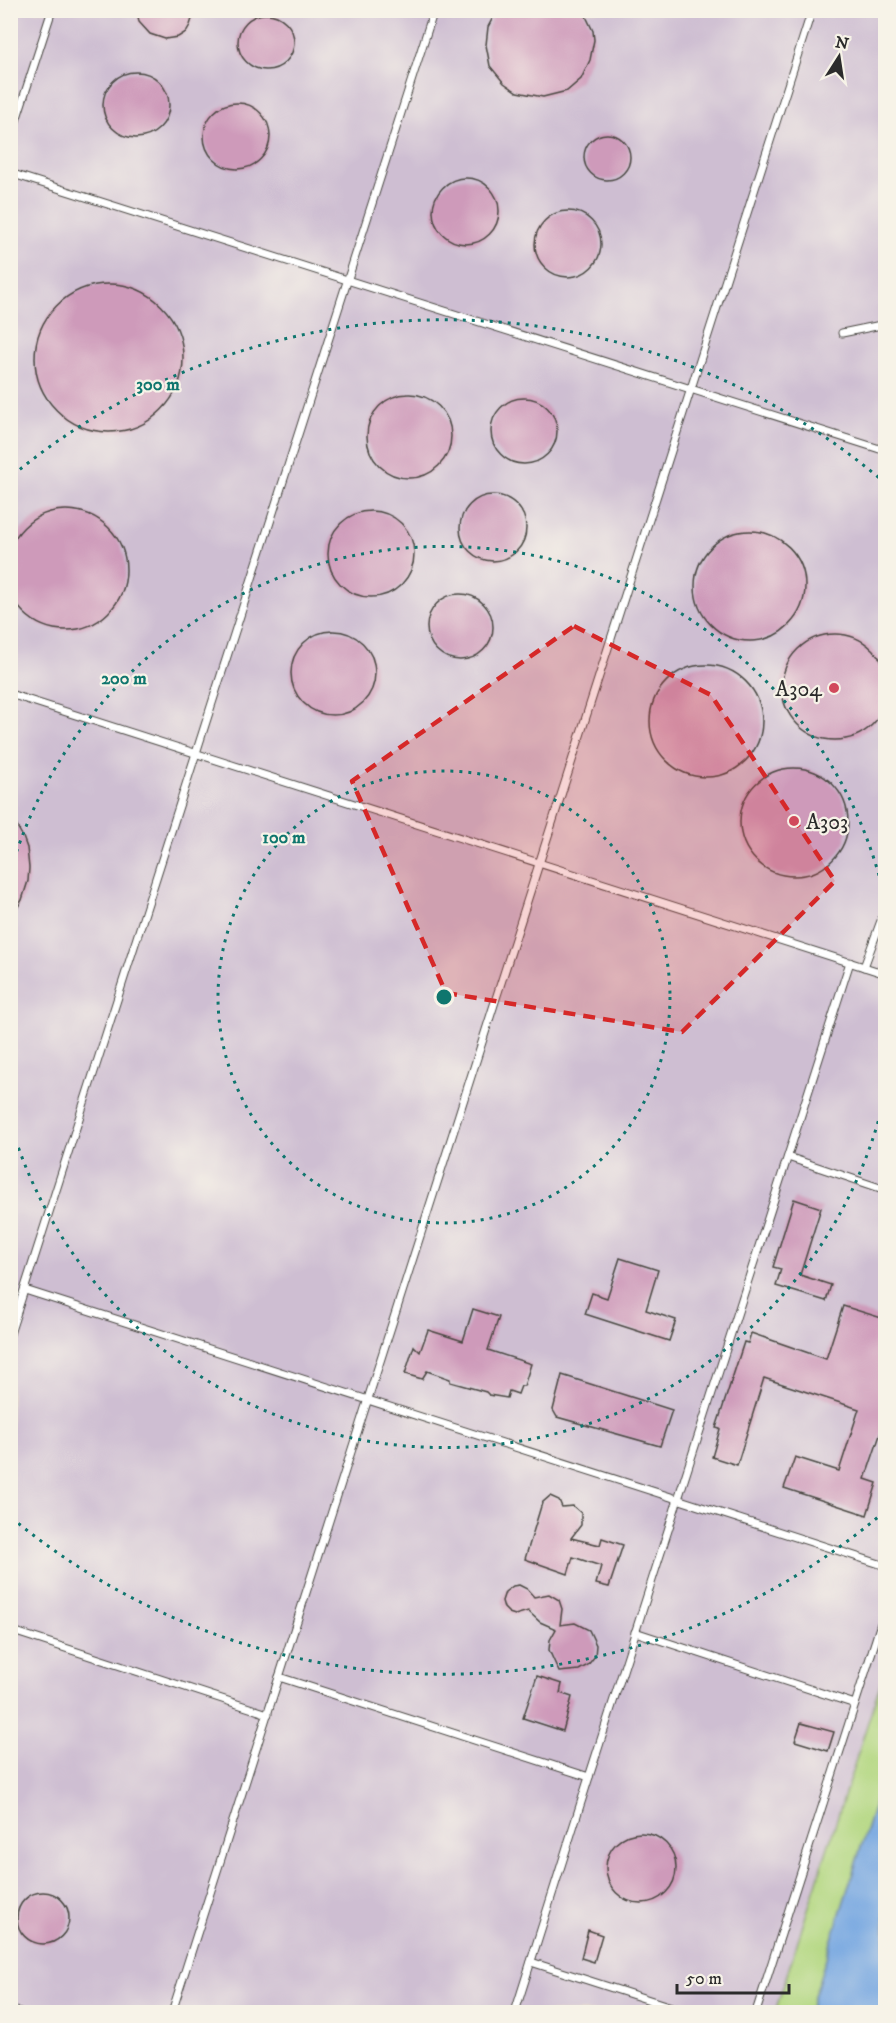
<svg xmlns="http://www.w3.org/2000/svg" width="896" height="2023" viewBox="0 0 896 2023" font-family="'IM FELL DW Pica',serif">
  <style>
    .industrial { fill: #cebed2 }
    .green { fill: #b2d780; stroke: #6e8156; stroke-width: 1.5 }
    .water { fill: #77a7e1; stroke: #516986; stroke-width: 1.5 }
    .building { fill: #ce9aba }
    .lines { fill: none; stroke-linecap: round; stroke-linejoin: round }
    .service-casing { stroke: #484641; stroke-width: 9 }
    .service { stroke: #fff; stroke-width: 7 }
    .marked { fill: #d62828; fill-opacity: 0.2; stroke: #d62828; stroke-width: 4.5; stroke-dasharray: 12 8; stroke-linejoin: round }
    .ring { fill: none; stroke: #0f766e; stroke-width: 3; stroke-dasharray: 3 6 }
    .poi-dot { fill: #d1495b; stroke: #f7f3e8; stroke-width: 2 }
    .labels { text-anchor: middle; stroke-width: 4.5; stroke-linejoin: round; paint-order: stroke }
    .poi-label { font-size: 22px; fill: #2b2b2b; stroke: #f7f3e8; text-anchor: end }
    .centre { fill: #0f766e; stroke: #f7f3e8; stroke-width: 3 }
    .ring-label { font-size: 18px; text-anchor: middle; font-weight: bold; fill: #0f766e; stroke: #f7f3e8; stroke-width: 4.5; stroke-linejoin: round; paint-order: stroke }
  </style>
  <rect width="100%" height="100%" fill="#f7f3e8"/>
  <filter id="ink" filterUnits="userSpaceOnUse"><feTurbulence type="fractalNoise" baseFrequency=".0167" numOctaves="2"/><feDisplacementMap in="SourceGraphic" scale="12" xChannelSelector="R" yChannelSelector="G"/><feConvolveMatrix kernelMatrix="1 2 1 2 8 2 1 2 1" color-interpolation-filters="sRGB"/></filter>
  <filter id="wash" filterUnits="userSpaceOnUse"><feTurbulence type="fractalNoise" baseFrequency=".008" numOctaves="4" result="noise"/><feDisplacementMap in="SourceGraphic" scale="24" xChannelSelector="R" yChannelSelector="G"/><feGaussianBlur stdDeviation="1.35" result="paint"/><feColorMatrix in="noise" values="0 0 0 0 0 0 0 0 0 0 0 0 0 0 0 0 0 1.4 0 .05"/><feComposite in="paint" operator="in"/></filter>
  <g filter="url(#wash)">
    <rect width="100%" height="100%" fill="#ebdebb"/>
    <polygon class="industrial" points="11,11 885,11 885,1669 775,2012 11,2012"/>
    <polygon class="green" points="885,1669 885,1771 809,2012 775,2012"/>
    <polygon class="water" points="885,1771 885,2012 809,2012"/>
    <g id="blocks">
      <g class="building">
        <polygon points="137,10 195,10 190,25 186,32 178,37 165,39 150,34 139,22"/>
        <polygon points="497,10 583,10 593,31 594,40 590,60 581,79 567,91 543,97 517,92 504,83 490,66 486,45 488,27"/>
        <circle cx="266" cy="42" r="28"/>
        <circle cx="136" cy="105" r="33"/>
        <circle cx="237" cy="136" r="33"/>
        <circle cx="607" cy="157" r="23"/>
        <circle cx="466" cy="211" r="33"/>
        <circle cx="568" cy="244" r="33"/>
        <circle cx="109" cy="358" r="74"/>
        <circle cx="409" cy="436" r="42"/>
        <circle cx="524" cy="431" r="33"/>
        <circle cx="493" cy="528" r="33"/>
        <circle cx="66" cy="570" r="60"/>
        <circle cx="371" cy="554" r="43"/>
        <circle cx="750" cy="586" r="55"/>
        <circle cx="460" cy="627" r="33"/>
        <circle cx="333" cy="673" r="42"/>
        <circle cx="835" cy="687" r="53"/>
        <circle cx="706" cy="721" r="56"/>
        <circle cx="794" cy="822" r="54"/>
        <polygon points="10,814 23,837 27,848 29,868 28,881 22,900 10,920"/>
        <polygon points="794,1199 821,1208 800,1275 831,1285 826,1301 776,1286 781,1269 773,1267"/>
        <polygon points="620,1258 658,1270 646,1310 676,1320 669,1341 585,1314 592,1293 607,1298"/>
        <polygon points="843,1306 885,1319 885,1427 883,1426 865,1479 877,1483 867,1515 784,1488 795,1457 839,1471 859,1409 764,1378 737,1465 712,1457 720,1429 716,1428 744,1342 748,1343 751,1333 826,1359"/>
        <polygon points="473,1309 499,1317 488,1350 531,1364 524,1386 521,1386 518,1394 509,1391 507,1398 489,1395 486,1392 450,1382 450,1379 427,1371 422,1379 405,1374 414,1346 420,1352 428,1330 463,1341"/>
        <polygon points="562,1375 672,1410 660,1446 557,1417 553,1410"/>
        <polygon points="550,1496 559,1500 562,1507 573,1506 581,1513 581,1525 571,1538 600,1545 602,1538 623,1545 609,1587 596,1584 601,1566 573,1557 568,1574 525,1559 542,1503"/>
        <polygon points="519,1585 527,1589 534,1597 549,1594 559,1600 562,1609 560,1625 575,1623 589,1630 596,1645 595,1656 588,1665 579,1670 559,1672 549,1650 550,1640 556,1629 540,1622 528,1611 515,1615 509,1613 504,1608 502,1601 505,1592 513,1586"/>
        <polygon points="537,1676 562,1684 560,1693 572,1697 563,1731 523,1718"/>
        <polygon points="801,1723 834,1732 828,1751 795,1741"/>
        <circle cx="641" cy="1868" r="35"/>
        <circle cx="43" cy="1918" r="26"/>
        <polygon points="588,1930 602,1935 594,1962 581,1958"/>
      </g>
    </g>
  </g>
  <g filter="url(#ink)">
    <use href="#blocks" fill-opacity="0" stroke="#484641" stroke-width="1.5"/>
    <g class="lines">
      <g class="service-casing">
        <g id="service">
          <polyline points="10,139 52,10"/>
          <polyline points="10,173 886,451"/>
          <polyline points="842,333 886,324"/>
          <polyline points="10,694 886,974"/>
          <polyline points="864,967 886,907"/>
          <polyline points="788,1157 886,1190"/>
          <polyline points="25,1290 886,1566"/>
          <polyline points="10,1334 434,10"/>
          <polyline points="10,1630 268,1714"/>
          <polyline points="635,1632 855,1704"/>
          <polyline points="279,1677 589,1777 515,2012"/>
          <polyline points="589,1777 850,962"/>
          <polyline points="531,1962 687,2012"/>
          <polyline points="10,2009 20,2012"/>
          <polyline points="172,2012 812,10"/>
          <polyline points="756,2012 886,1608"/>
        </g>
      </g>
      <use href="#service" class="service"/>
    </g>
  </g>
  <path class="marked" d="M574 626 711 695 835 881 682 1032 446 993 352 781Z"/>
  <g class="ring">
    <circle cx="444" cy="997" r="226"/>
    <path d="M885 1095A452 452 0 0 1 11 1125M11 869A452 452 0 0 1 885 899"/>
    <path d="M884 1512A677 677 0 0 1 13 1519M13 475A677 677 0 0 1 884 482"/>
  </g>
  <g class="poi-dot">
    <circle cx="834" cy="688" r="6"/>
    <circle cx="794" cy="821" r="6"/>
  </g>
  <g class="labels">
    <g class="poi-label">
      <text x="822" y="696">A304</text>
      <text x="806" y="829" text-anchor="start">A303</text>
    </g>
  </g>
  <circle cx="444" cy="997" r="9" class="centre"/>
  <g class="ring-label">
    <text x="158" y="390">300 m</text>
    <text x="124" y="684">200 m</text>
    <text x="284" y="843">100 m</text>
  </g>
  <rect width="896" height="2023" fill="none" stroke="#f7f3e8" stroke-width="36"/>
  <g transform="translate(839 57) rotate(12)" stroke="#f7f3e8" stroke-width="4.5" paint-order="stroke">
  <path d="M0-4.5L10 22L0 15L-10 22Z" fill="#2b2b2b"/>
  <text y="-9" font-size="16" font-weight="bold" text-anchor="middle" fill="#2b2b2b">N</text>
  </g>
  <path d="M677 1984v9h112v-9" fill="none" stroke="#2b2b2b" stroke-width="3"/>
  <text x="686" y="1984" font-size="18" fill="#2b2b2b" stroke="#f7f3e8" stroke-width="4.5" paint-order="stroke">50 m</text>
</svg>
